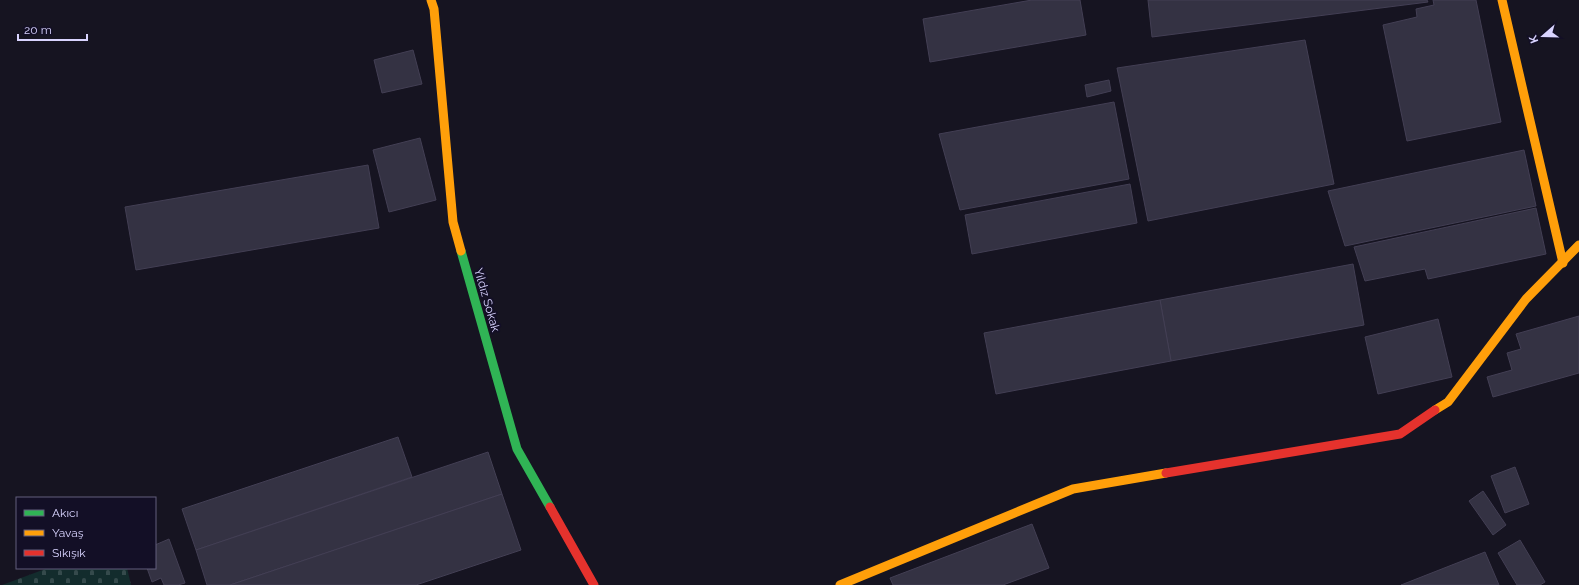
<svg xmlns="http://www.w3.org/2000/svg" width="1579" height="585" viewBox="0 0 1579 585" font-family="Raleway,sans-serif">
  <style>
    .cemetery { fill: url(#cemetery-stones) }
    .building { fill: #343243; stroke: #433f54 }
    .lines { fill: none; stroke-linecap: round; stroke-linejoin: round }
    .fast { stroke: #30b455; stroke-width: 9 }
    .slow { stroke: #ff9f0a; stroke-width: 9 }
    .jam { stroke: #e5322d; stroke-width: 9 }
    .labels { text-anchor: middle; stroke-width: 4; stroke-linejoin: round; paint-order: stroke }
    .street-label { font-size: 12px; fill: #d9d4ff; stroke: #130f26 }
  </style>
  <defs>
    <pattern id="cemetery-stones" width="16" height="16" patternUnits="userSpaceOnUse"><rect width="16" height="16" fill="#132c2d"/><path d="M2 7V4a2 2 0 0 1 4 0v3zM10 15v-3a2 2 0 0 1 4 0v3z" fill="#354a4c"/></pattern>
  </defs>
  <rect width="100%" height="100%" fill="#161421"/>
  <polygon class="cemetery" points="48,568 127,568 131,585 2,585"/>
  <g class="building">
    <polygon points="1032,0 1080,0 1086,35 930,62 923,19"/>
    <polygon points="1148,0 1427,0 1428,2 1152,37"/>
    <polygon points="1433,0 1476,0 1501,122 1407,141 1383,25 1417,17 1416,9 1434,5"/>
    <polygon points="1305,40 1334,184 1148,221 1117,68"/>
    <polygon points="413,50 422,84 382,93 374,60"/>
    <polygon points="1109,80 1111,91 1087,97 1085,85"/>
    <polygon points="1114,102 1129,179 960,210 939,134"/>
    <polygon points="420,138 436,200 389,212 373,150"/>
    <polygon points="1524,150 1536,206 1345,246 1328,191"/>
    <polygon points="368,165 379,228 136,270 125,207"/>
    <polygon points="1130,184 1137,223 972,254 965,215"/>
    <polygon points="1536,208 1546,254 1428,279 1425,269 1365,281 1354,247"/>
    <polygon points="1353,264 1364,325 1171,361 1160,300"/>
    <polygon points="1160,300 1171,361 996,394 984,333"/>
    <polygon points="1579,316 1579,373 1493,397 1487,377 1512,370 1507,353 1521,349 1516,334"/>
    <polygon points="1438,319 1452,377 1378,394 1365,337"/>
    <polygon points="398,437 412,477 196,550 182,509"/>
    <polygon points="488,452 502,494 230,585 207,585 196,550"/>
    <polygon points="1515,467 1529,504 1505,513 1491,476"/>
    <polygon points="1483,491 1506,525 1493,535 1469,501"/>
    <polygon points="502,494 521,550 416,585 230,585"/>
    <polygon points="1032,524 1049,568 1003,585 893,585 890,578"/>
    <polygon points="169,539 185,583 178,585 164,585 161,578 152,582 147,568 155,568 155,545"/>
    <polygon points="1520,540 1545,582 1540,585 1517,585 1498,553"/>
    <polygon points="1485,552 1499,585 1401,585"/>
  </g>
  <g class="lines">
    <polyline class="fast" points="461,251 517,449 550,507"/>
    <g class="slow">
      <polyline points="431,0 434,9 453,222 461,251"/>
      <polyline points="1502,0 1563,263"/>
      <polyline points="1435,410 1448,402 1526,299 1579,245"/>
      <polyline points="840,585 1073,489 1166,473"/>
    </g>
    <g class="jam">
      <polyline points="1166,473 1400,434 1435,410"/>
      <polyline points="550,507 594,585"/>
    </g>
  </g>
  <g class="labels">
    <g class="street-label">
      <text transform="translate(487 300) rotate(74)" y="4">Yıldız Sokak</text>
    </g>
  </g>
  <rect x="16" y="497" width="140" height="72" fill="#130f26" stroke="#625e7d"/>
  <rect x="24" y="510" width="20" height="6" fill="#30b455" stroke="#625e7d"/>
  <text x="52" y="517" font-size="12" fill="#d9d4ff">Akıcı</text>
  <rect x="24" y="530" width="20" height="6" fill="#ff9f0a" stroke="#625e7d"/>
  <text x="52" y="537" font-size="12" fill="#d9d4ff">Yavaş</text>
  <rect x="24" y="550" width="20" height="6" fill="#e5322d" stroke="#625e7d"/>
  <text x="52" y="557" font-size="12" fill="#d9d4ff">Sıkışık</text>
  <g transform="translate(1543 36) rotate(250)" stroke="#130f26" stroke-width="3" paint-order="stroke">
  <path d="M0-3L7 15L0 10L-7 15Z" fill="#d9d4ff"/>
  <text y="-6" font-size="11" font-weight="bold" text-anchor="middle" fill="#d9d4ff">K</text>
  </g>
  <path d="M18 34v6h69v-6" fill="none" stroke="#d9d4ff" stroke-width="2"/>
  <text x="24" y="34" font-size="12" fill="#d9d4ff" stroke="#130f26" stroke-width="3" paint-order="stroke">20 m</text>
</svg>
